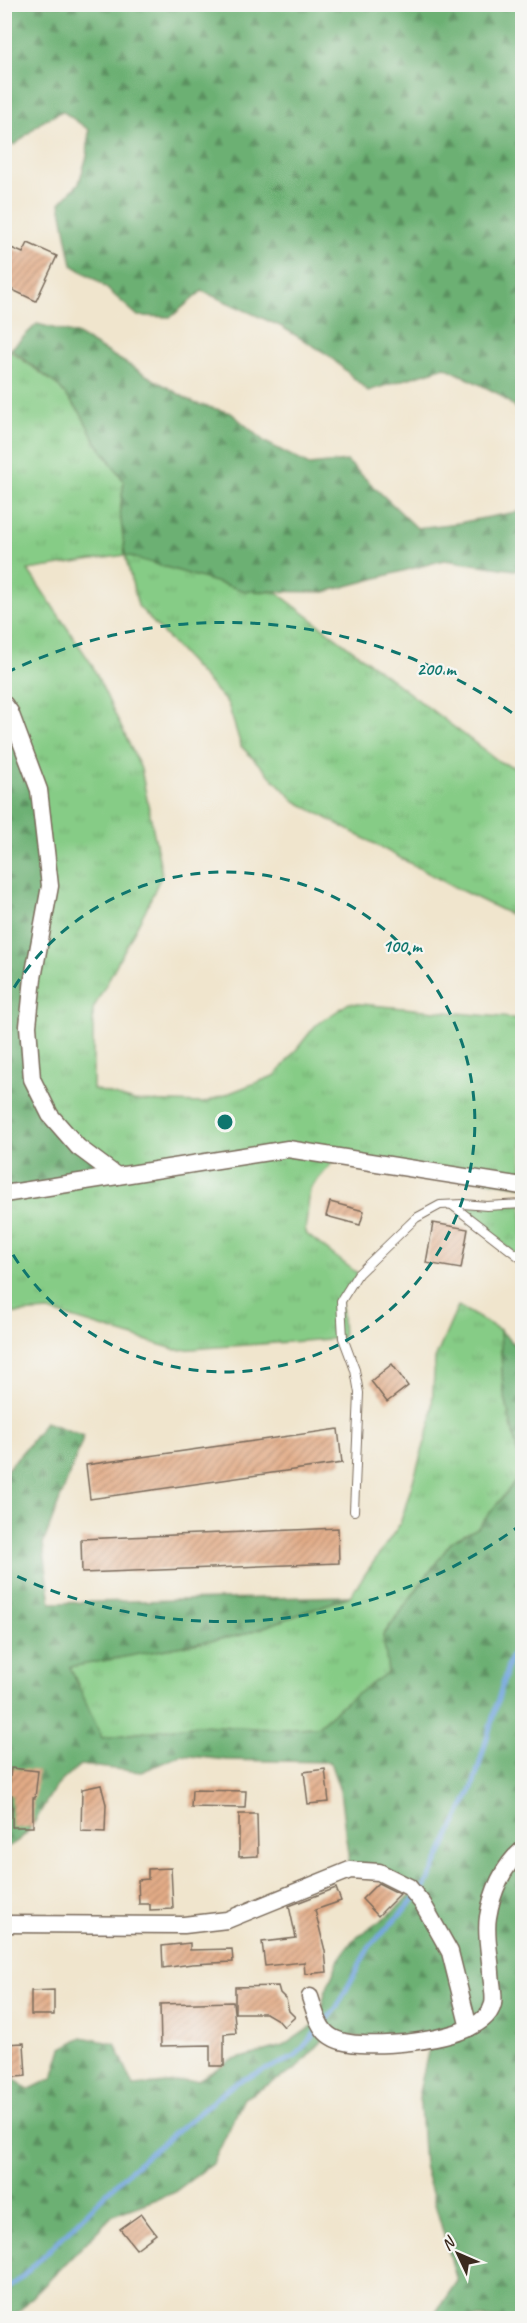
<svg xmlns="http://www.w3.org/2000/svg" width="527" height="2323" viewBox="0 0 527 2323" font-family="Caveat,sans-serif">
  <style>
    .grass { fill: url(#grass-tufts); stroke: #607b52; stroke-width: 1.5 }
    .forest { fill: url(#forest-firs); stroke: #546d48; stroke-width: 1.5 }
    .lines { fill: none; stroke-linecap: round; stroke-linejoin: round }
    .stream { stroke: #71a5dd; stroke-width: 5 }
    .building { fill: url(#building-hatch) }
    .service-casing { stroke: #7a6b5b; stroke-width: 10 }
    .minor-casing { stroke: #7a6b5b; stroke-width: 19 }
    .service { stroke: #fff; stroke-width: 8 }
    .minor { stroke: #fff; stroke-width: 16 }
    .ring { fill: none; stroke: #0f766e; stroke-width: 3; stroke-dasharray: 10 8 }
    .centre { fill: #0f766e; stroke: #f6f6f2; stroke-width: 3 }
    .ring-label { font-size: 18px; text-anchor: middle; font-weight: bold; fill: #0f766e; stroke: #f6f6f2; stroke-width: 4.5; stroke-linejoin: round; paint-order: stroke }
  </style>
  <defs>
    <pattern id="grass-tufts" width="24" height="20" patternUnits="userSpaceOnUse" patternTransform="scale(1.5)"><rect width="24" height="20" fill="#86cc86"/><path d="M3 7l-1-3M5 7V3M7 7l1-3M15 17l-1-3M17 17v-4M19 17l1-3" fill="none" stroke="#75af73"/></pattern>
    <pattern id="forest-firs" width="22" height="20" patternUnits="userSpaceOnUse" patternTransform="scale(1.5)"><rect width="22" height="20" fill="#6cb073"/><path d="M5 1l3.5 6h-7zM16 11l3.5 6h-7z" fill="#5a8f5e"/></pattern>
    <pattern id="building-hatch" width="6" height="6" patternUnits="userSpaceOnUse" patternTransform="scale(1.5)"><rect width="6" height="6" fill="#e2ab86"/><path d="M-1 1l2-2M0 6l6-6M5 7l2-2" fill="none" stroke="#b88b6d"/></pattern>
  </defs>
  <rect width="100%" height="100%" fill="#f6f6f2"/>
  <filter id="ink" filterUnits="userSpaceOnUse"><feTurbulence type="fractalNoise" baseFrequency=".0167" numOctaves="2"/><feDisplacementMap in="SourceGraphic" scale="12" xChannelSelector="R" yChannelSelector="G"/><feConvolveMatrix kernelMatrix="1 2 1 2 8 2 1 2 1" color-interpolation-filters="sRGB"/></filter>
  <filter id="wash" filterUnits="userSpaceOnUse"><feTurbulence type="fractalNoise" baseFrequency=".008" numOctaves="4" result="noise"/><feDisplacementMap in="SourceGraphic" scale="24" xChannelSelector="R" yChannelSelector="G"/><feGaussianBlur stdDeviation="1.35" result="paint"/><feColorMatrix in="noise" values="0 0 0 0 0 0 0 0 0 0 0 0 0 0 0 0 0 1.4 0 .05"/><feComposite in="paint" operator="in"/></filter>
  <g filter="url(#wash)">
    <rect width="100%" height="100%" fill="#f0e5cd"/>
    <g class="grass">
      <polygon points="5,347 57,385 80,412 96,442 124,481 120,512 245,591 276,592 500,762 522,770 522,920 452,886 295,801 241,746 228,704 138,606 125,555 28,570 91,663 141,769 162,874 146,909 93,1009 93,1089 134,1101 204,1103 276,1075 315,1026 349,1003 522,1019 522,1186 337,1157 310,1189 305,1233 358,1274 341,1301 343,1338 177,1350 49,1311 5,1314 5,1194 78,1147 32,1079 5,704"/>
      <polygon points="522,1204 522,1259 452,1205"/>
      <polygon points="458,1306 500,1330 503,1388 522,1473 478,1528 452,1541 383,1635 389,1672 347,1701 317,1727 275,1729 198,1725 102,1738 69,1667 242,1635 350,1596 400,1524 431,1422 435,1359"/>
    </g>
    <g class="forest">
      <polygon points="4,5 522,5 522,413 497,393 445,367 368,391 327,354 282,327 202,291 171,317 138,316 98,281 72,265 60,203 79,183 87,156 89,130 62,111 40,123 15,145 5,143"/>
      <polygon points="37,324 76,334 194,403 231,413 265,442 309,465 347,461 417,528 458,523 522,511 522,571 444,560 325,592 245,591 125,555 120,512 124,481 96,442 80,412 57,385 11,349"/>
      <polygon points="4,704 39,790 50,886 33,978 32,1079 50,1115 117,1176 4,1194"/>
      <path d="M500 1330 522 1352V2318H432L457 2281 424 2165 419 2092 431 2039 327 2036 295 2070 244 2098 213 2163 173 2193 113 2215 12 2318H5V2076L10 2075 28 2090 53 2078 62 2048 82 2037 115 2044 134 2086 198 2080 230 2061 283 2046 318 2022 325 1993 339 1959 352 1941 388 1915 414 1893 350 1870 340 1791 330 1762 226 1760 181 1755 141 1772 80 1765C71 1773 60 1781 53 1791 36 1815 34 1835 5 1848V1472L30 1443 45 1422 84 1436 43 1544 51 1603 350 1596 242 1635 70 1667 102 1738 198 1725 275 1729 317 1727 347 1701 388 1672 383 1636 452 1541 478 1528 522 1473 503 1388Z"/>
    </g>
    <g class="lines">
      <polyline class="stream" points="4,2291 20,2279 131,2169 235,2083 295,2057 337,2007 369,1947 425,1888 473,1786 511,1655"/>
    </g>
    <g id="blocks">
      <g class="building">
        <polygon points="28,243 57,256 36,301 4,286 4,245 23,253"/>
        <polygon points="330,1202 364,1211 360,1225 326,1216"/>
        <polygon points="433,1223 468,1229 461,1269 426,1263"/>
        <polygon points="392,1364 408,1386 387,1402 371,1381"/>
        <polygon points="338,1429 342,1463 90,1499 86,1465"/>
        <polygon points="338,1528 339,1563 82,1573 81,1539"/>
        <polygon points="11,1768 38,1771 35,1798 33,1798 33,1827 12,1827 12,1795 8,1795"/>
        <polygon points="325,1769 329,1802 308,1804 304,1772"/>
        <polygon points="101,1785 106,1804 105,1832 81,1831 82,1789"/>
        <polygon points="192,1790 246,1791 245,1808 191,1807"/>
        <polygon points="239,1814 257,1814 258,1856 239,1857"/>
        <polygon points="171,1868 173,1909 150,1910 150,1904 139,1904 138,1880 148,1879 148,1869"/>
        <polygon points="378,1883 400,1894 378,1916 362,1899"/>
        <polygon points="336,1888 341,1901 315,1910 325,1951 327,1972 305,1974 304,1962 265,1966 262,1942 296,1938 289,1906"/>
        <polygon points="190,1943 190,1950 232,1949 233,1962 192,1964 163,1968 162,1946"/>
        <polygon points="278,1986 280,1993 286,1999 289,2011 295,2017 284,2027 278,2020 266,2013 235,2013 235,1987"/>
        <polygon points="54,1990 54,2015 31,2015 31,1991"/>
        <polygon points="233,2002 236,2033 224,2034 224,2066 210,2066 210,2045 161,2046 160,2004"/>
        <polygon points="24,2043 26,2076 4,2078 4,2044"/>
        <polygon points="141,2214 156,2234 136,2249 120,2229"/>
      </g>
    </g>
  </g>
  <g filter="url(#ink)">
    <use href="#blocks" fill-opacity="0" stroke="#7a6b5b" stroke-width="1.5"/>
    <g class="lines">
      <g class="service-casing">
        <g id="service">
          <polyline points="452,1205 522,1259"/>
          <polyline points="354,1511 359,1393 355,1370 343,1338 341,1301 358,1274 416,1218 440,1205 463,1204 487,1206 522,1204"/>
        </g>
      </g>
      <g class="minor-casing">
        <g id="minor">
          <polyline points="4,704 10,712 39,790 50,886 33,978 28,1026 32,1079 50,1115 78,1147 117,1176"/>
          <polyline points="4,1194 288,1149 522,1186"/>
          <polyline points="4,1924 184,1925 227,1920 350,1870 379,1872 409,1887 423,1904 450,1952 469,2028"/>
          <path d="M310 1997C320 2029 324 2042 360 2044 390 2046 485 2040 493 2004 495 1995 491 1981 491 1972 490 1955 485 1934 488 1917 492 1892 503 1866 522 1850"/>
        </g>
      </g>
      <use href="#service" class="service"/>
      <use href="#minor" class="minor"/>
    </g>
  </g>
  <g class="ring">
    <path d="M5 1003A250 250 0 1 1 5 1241"/>
    <path d="M522 1524A500 500 0 0 1 6 1571M6 673A500 500 0 0 1 522 720"/>
  </g>
  <circle cx="225" cy="1122" r="9" class="centre"/>
  <g class="ring-label">
    <text x="436" y="675">200 m</text>
    <text x="402" y="952">100 m</text>
  </g>
  <rect width="527" height="2323" fill="none" stroke="#f6f6f2" stroke-width="24"/>
  <g transform="translate(458 2254) rotate(314)" stroke="#f6f6f2" stroke-width="4.5" paint-order="stroke">
  <path d="M0-4.5L10 22L0 15L-10 22Z" fill="#3b2a1e"/>
  <text y="-9" font-size="16" font-weight="bold" text-anchor="middle" fill="#3b2a1e">N</text>
  </g>
</svg>
